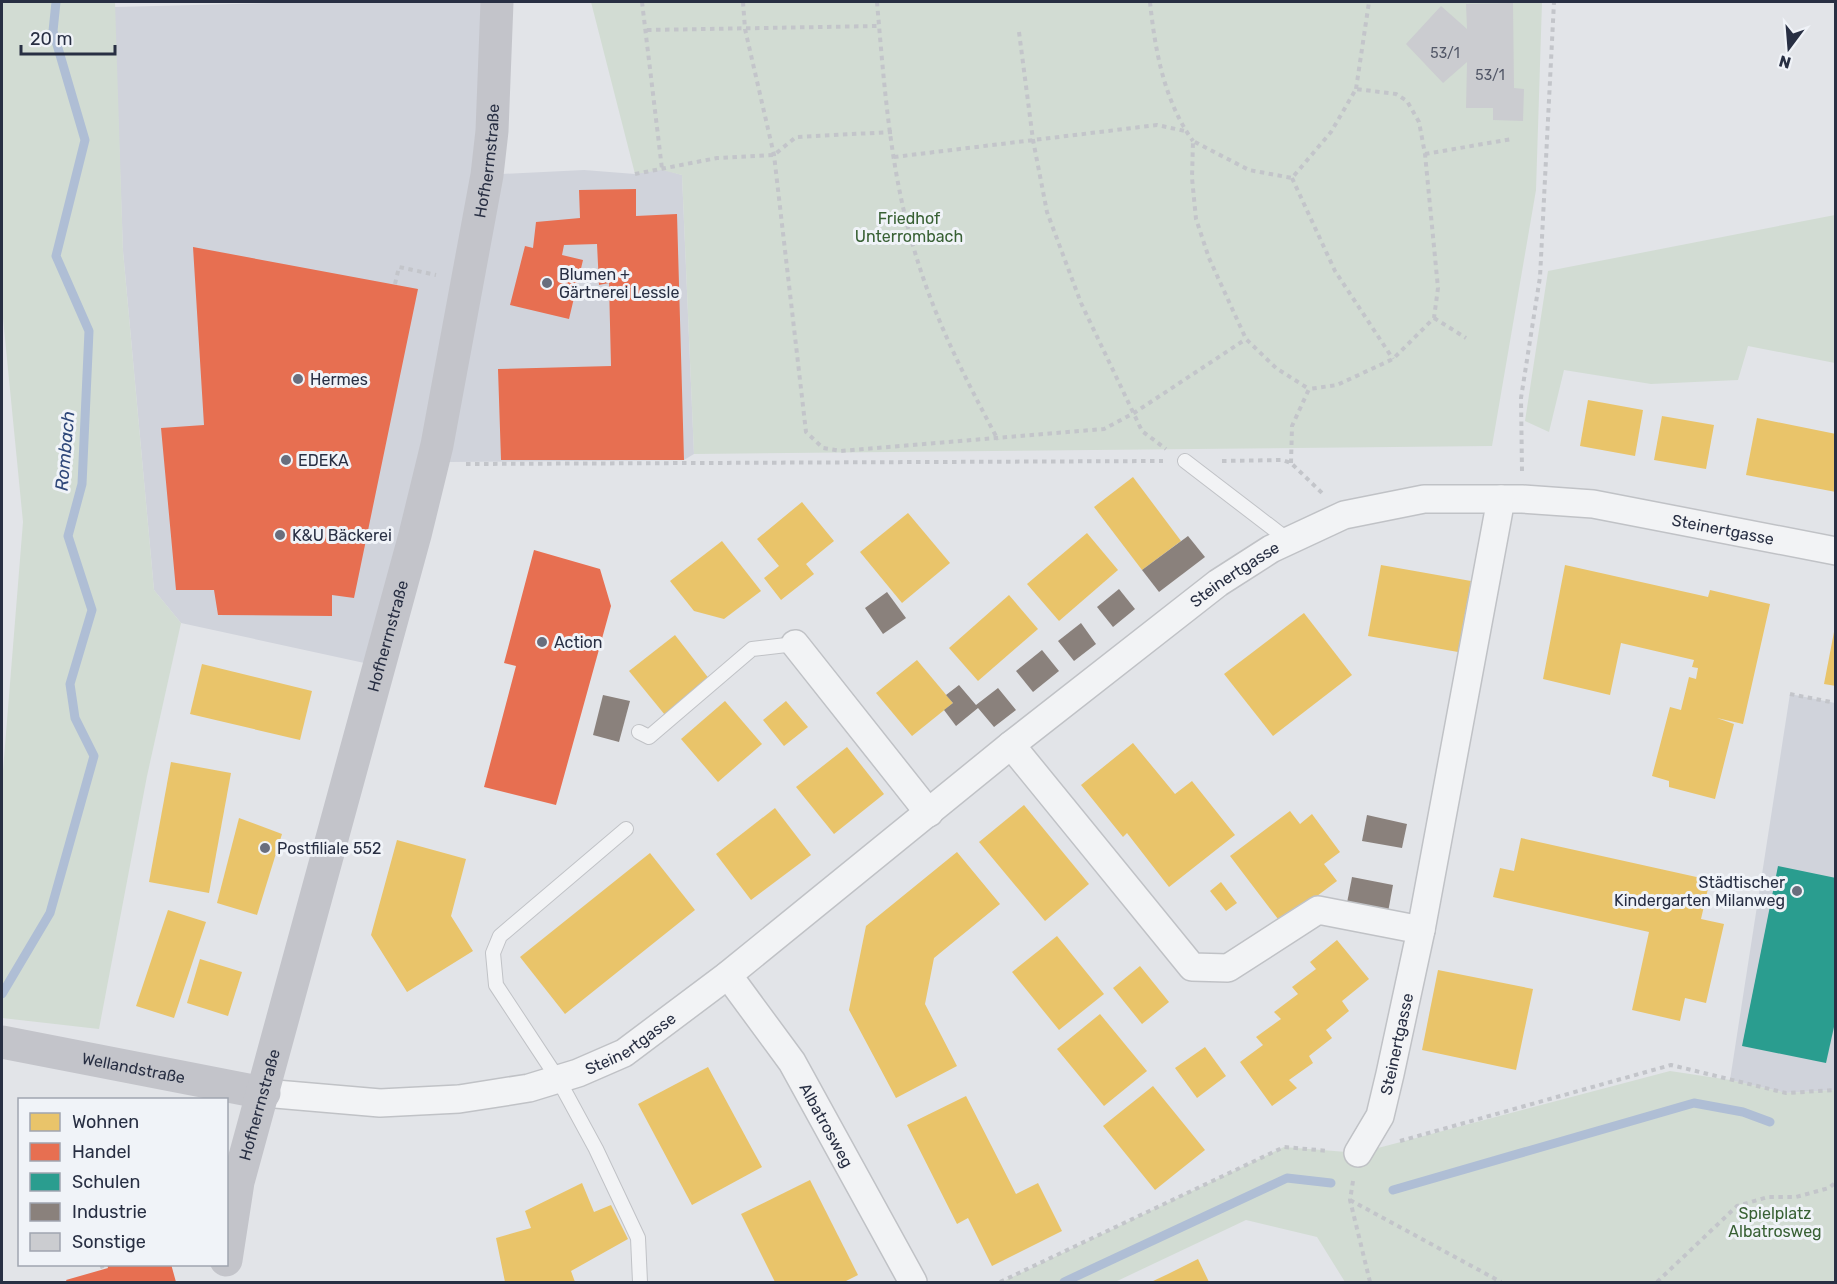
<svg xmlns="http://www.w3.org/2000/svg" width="1837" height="1284" viewBox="0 0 1837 1284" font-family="Rubik,sans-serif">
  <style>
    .built { fill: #d0d3db }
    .green { fill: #d2dcd3 }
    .homes { fill: #e9c46a }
    .shops { fill: #e76f51 }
    .schools { fill: #2a9d8f }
    .industry { fill: #8a817c }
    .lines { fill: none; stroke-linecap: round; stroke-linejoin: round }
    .stream { stroke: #afbed5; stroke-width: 9 }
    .building { fill: #cbccd0 }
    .lane-casing { stroke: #c0c2c6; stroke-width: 16 }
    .street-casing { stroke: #c0c2c6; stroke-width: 30 }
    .path { stroke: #c3c5ca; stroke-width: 4; stroke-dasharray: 4.5 4.5; stroke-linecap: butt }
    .lane { stroke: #f2f3f5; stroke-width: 14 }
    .street { stroke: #f2f3f5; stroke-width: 27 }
    .secondary { stroke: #c3c4ca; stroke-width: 33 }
    .poi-dot { fill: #696e7d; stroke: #f0f3f8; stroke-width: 2 }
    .labels { text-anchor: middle; stroke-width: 6; stroke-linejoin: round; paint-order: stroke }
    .number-label { font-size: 14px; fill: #525767 }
    .street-label { font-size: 16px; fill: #282f43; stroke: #f0f3f8 }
    .park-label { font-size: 16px; fill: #386034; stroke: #f0f3f8 }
    .poi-label { font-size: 16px; fill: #282f43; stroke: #f0f3f8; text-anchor: start }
    .water-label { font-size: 18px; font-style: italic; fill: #2f487a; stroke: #f0f3f8 }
  </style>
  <rect width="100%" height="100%" fill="#e2e4e8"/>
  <g class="built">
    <polygon points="319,2 483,2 478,176 416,472 369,664 181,623 154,590 123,251 114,7"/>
    <polygon points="662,169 682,175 694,454 684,460 448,462 502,174 584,170 635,174"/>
    <polygon points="1790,694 1835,703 1835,1090 1786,1093 1730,1080"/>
  </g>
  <g class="green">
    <polygon points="2,2 115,2 123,251 154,590 181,623 147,776 99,1029 2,1018 2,783 23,522 2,308"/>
    <polygon points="591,2 1542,2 1536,190 1492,446 694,454 682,175 662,170 635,174"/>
    <polygon points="1835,215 1835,363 1748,346 1738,380 1651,384 1564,370 1549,432 1525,421 1548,271"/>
    <polygon points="1670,1071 1730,1080 1786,1093 1835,1090 1835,1282 1345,1282 1317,1237 1246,1220 1115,1282 1002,1282 1284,1147 1359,1153"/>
  </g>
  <g class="homes">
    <polygon points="1588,400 1643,410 1635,456 1580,446"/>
    <polygon points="1662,416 1714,425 1706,469 1654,460"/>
    <polygon points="1757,418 1836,434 1836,492 1746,475"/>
    <polygon points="1133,477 1181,541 1142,570 1094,507"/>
    <polygon points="802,502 834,541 806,564 814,574 781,600 764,578 779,566 757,539"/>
    <polygon points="908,513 950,563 902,603 860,552"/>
    <polygon points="1087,533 1118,570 1059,621 1027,584"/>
    <polygon points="722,541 761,591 724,619 694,611 670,581"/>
    <polygon points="1381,565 1471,581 1458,652 1368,636"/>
    <polygon points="1565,565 1708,597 1710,590 1770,604 1743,724 1717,718 1734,724 1715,799 1669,787 1669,781 1652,776 1670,707 1681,710 1689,677 1696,679 1698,668 1692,667 1694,660 1621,643 1610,695 1543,679"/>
    <polygon points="1009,595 1038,629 978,681 949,648"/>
    <polygon points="1304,613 1352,675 1273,736 1224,674"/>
    <polygon points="1834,632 1836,632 1836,686 1824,684"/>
    <polygon points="675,635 710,680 665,715 629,671"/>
    <polygon points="917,660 953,703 912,736 876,693"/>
    <polygon points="202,664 312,691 300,740 190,714"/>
    <polygon points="725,701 762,744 718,782 681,739"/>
    <polygon points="786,701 808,727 784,746 763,720"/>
    <polygon points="1133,743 1175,794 1192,781 1235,835 1169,887 1127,833 1123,837 1081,785"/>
    <polygon points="847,747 884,794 834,834 796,787"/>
    <polygon points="171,762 231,773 209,893 149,882"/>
    <polygon points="1024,805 1089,884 1045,921 979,842"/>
    <polygon points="775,808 811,855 751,900 716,854"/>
    <polygon points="1290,811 1300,824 1312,814 1340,852 1324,864 1337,881 1281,923 1230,856"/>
    <polygon points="239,818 282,834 257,915 217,903"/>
    <polygon points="1521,838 1710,880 1701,919 1724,924 1706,1003 1685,998 1680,1021 1632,1010 1649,932 1493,897 1500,868 1514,871"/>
    <polygon points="397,840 466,859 451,916 473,951 407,992 371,935"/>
    <polygon points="957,852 1000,904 934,958 925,1004 957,1066 896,1098 849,1010 866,926"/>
    <polygon points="650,853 695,910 565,1014 520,957"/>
    <polygon points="1221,882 1237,903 1226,911 1210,891"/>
    <polygon points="168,910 206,922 174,1018 136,1006"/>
    <polygon points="1057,936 1104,994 1059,1030 1012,972"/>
    <polygon points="1337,940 1369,979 1342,1001 1349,1011 1326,1030 1332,1038 1309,1056 1313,1063 1289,1080 1297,1088 1272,1106 1240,1062 1263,1045 1256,1037 1281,1019 1274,1012 1298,994 1292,987 1316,969 1310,962"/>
    <polygon points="200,959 242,972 228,1016 187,1003"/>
    <polygon points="1140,966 1169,1002 1142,1024 1113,988"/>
    <polygon points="1438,970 1533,989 1516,1070 1422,1050"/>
    <polygon points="1100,1014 1147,1071 1104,1106 1057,1049"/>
    <polygon points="1205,1047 1226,1076 1197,1098 1175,1068"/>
    <polygon points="708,1067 762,1167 692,1205 638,1104"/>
    <polygon points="1153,1086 1205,1150 1155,1190 1103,1126"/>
    <polygon points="966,1096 1016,1194 1038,1183 1062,1231 992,1266 968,1218 957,1224 907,1125"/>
    <polygon points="810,1180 858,1275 844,1282 775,1282 741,1214"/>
    <polygon points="582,1183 594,1212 611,1205 628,1239 571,1271 575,1282 505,1282 496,1238 531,1228 525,1211"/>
    <polygon points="1198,1259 1209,1282 1151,1282 1168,1274"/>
  </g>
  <g class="shops">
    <polygon points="636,189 636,216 677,214 684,460 501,460 498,369 611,366 609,283 599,285 597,244 564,245 562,255 583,260 569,319 510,305 525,246 533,248 536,222 580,218 579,190"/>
    <polygon points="193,247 418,289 354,598 332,595 332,616 218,615 214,590 176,590 161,428 204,425"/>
    <polygon points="534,550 600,569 611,606 556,805 484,787 516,666 504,663"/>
    <polygon points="107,1264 171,1264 176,1282 67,1282 66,1280 108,1268"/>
  </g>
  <polygon class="schools" points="1778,866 1836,878 1836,1018 1826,1063 1742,1046"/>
  <g class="industry">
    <polygon points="1188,536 1205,557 1159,592 1142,570"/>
    <polygon points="1119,589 1135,609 1113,627 1097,607"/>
    <polygon points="887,592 906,618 883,634 865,608"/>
    <polygon points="1081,623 1096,644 1074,661 1058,641"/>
    <polygon points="1042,650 1059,671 1033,692 1016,671"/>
    <polygon points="959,685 976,705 998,688 1016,710 994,727 978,708 956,726 944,710 953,703 946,695"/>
    <polygon points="603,695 630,701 619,742 593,735"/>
    <polygon points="1367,815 1407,824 1402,848 1362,841"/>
    <polygon points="1352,877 1393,885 1388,912 1347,903"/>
  </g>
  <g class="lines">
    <g class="stream">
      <polyline points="2,994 50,913 94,756 75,718 70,684 92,610 68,536 82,484 89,331 56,256 85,140 53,31 56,2"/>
      <polyline points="1393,1190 1694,1103 1743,1112 1770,1122"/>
      <polyline points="1064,1282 1287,1178 1331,1183"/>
    </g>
  </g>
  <polygon class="building" points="1513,3 1514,88 1524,89 1523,121 1493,120 1493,108 1466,108 1467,62 1443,83 1406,44 1441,6 1467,29 1466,4"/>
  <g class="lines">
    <g class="lane-casing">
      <g id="lane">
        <polyline points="1185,461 1288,540"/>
        <polyline points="639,732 649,737 752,649 795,644"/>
        <polyline points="626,829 500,936 493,953 496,985 558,1079 596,1149 638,1238 640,1282"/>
      </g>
    </g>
    <g class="street-casing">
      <g id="street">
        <polyline points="795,644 929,813"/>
        <polyline points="1011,745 1192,967 1228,968 1318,910 1421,930"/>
        <path id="s1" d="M728 975 792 1062 913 1282"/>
        <path id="s2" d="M264 1093 380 1103 459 1099 529 1088 578 1073 624 1053 728 975 1011 745 1218 583 1271 549 1344 515 1424 499H1522L1593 504 1836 551"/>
        <path id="s3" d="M1358 1153 1380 1116 1390 1074 1421 930 1501 499"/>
      </g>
    </g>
    <g class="path">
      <polyline points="642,2 662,169"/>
      <polyline points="743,2 745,29 774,155 806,432 823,448 841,451 1104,429 1134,413 1246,339"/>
      <path d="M877 2C884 83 890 170 914 249 934 318 964 376 998 440"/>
      <path d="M1150 2C1155 50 1164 101 1193 141"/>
      <polyline points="647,30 879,26"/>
      <polyline points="1019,32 1033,140 1047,212 1081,303 1142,431 1166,449"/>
      <polyline points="1356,89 1369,2"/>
      <polyline points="1425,154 1512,139"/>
      <polyline points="894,157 1157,125 1185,131"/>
      <polyline points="635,174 717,158 774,155 796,137 892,132"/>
      <polyline points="1292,178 1335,271 1393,359"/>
      <polyline points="395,284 399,267 436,275"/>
      <polyline points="1434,318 1466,338"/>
      <polyline points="1222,461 1282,460 1291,463 1322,493"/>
      <polyline points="1291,463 1292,426 1309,389 1337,385 1393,359 1434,318 1438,288 1425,154 1419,122 1407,101 1396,94 1356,89 1331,132 1292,178 1249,170 1193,141 1192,178 1196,219 1209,258 1246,339 1276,368 1309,389"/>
      <polyline points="466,464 1163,461"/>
      <polyline points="1522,471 1521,398 1540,277 1554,2"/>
      <polyline points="1790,694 1836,703"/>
      <polyline points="1400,1141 1671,1065 1786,1093 1836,1090"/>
      <polyline points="1353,1181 1350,1200 1370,1282"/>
      <polyline points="1350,1200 1501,1282"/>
      <polyline points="101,1264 103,1269"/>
      <polyline points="1000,1282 1284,1147 1329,1151"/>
      <polyline points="1657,1282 1737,1206 1768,1197 1796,1197 1829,1188 1836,1182"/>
    </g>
    <use href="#lane" class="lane"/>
    <use href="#street" class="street"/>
    <g class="secondary">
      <path id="s4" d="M2 1042 264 1093"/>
      <path id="s5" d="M226 1260 238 1182 415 535 437 445 487 175 492 131 497 2"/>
    </g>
  </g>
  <g class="poi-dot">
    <circle cx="547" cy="283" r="6"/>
    <circle cx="298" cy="379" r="6"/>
    <circle cx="286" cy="460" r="6"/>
    <circle cx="280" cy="535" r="6"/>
    <circle cx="542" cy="642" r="6"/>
    <circle cx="265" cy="848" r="6"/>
    <circle cx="1797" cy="891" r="6"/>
  </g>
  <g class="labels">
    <g class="number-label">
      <text x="1445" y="58">53/1</text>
      <text x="1490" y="80">53/1</text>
    </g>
    <g class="street-label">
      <text dy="6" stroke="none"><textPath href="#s5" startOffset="1131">Hofherrnstraße</textPath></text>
      <text dy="6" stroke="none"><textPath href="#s2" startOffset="1652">Steinertgasse</textPath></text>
      <text dy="6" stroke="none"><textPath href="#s2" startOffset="1144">Steinertgasse</textPath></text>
      <text dy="6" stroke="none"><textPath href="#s5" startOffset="645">Hofherrnstraße</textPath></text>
      <text dy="6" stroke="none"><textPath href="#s2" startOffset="378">Steinertgasse</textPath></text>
      <text dy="6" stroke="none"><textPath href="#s3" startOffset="117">Steinertgasse</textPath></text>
      <text dy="6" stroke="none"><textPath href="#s4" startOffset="134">Wellandstraße</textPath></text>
      <text dy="6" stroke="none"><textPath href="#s5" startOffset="159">Hofherrnstraße</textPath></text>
      <text dy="6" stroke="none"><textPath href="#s1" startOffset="180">Albatrosweg</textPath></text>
    </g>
    <g class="park-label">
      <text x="909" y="224">Friedhof<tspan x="909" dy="18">Unterrombach</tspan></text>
      <text x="1775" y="1219">Spielplatz<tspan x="1775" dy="18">Albatrosweg</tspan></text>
    </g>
    <g class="poi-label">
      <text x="559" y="280">Blumen +<tspan x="559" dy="18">Gärtnerei Lessle</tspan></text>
      <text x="310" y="385">Hermes</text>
      <text x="298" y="466">EDEKA</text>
      <text x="292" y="541">K&amp;U Bäckerei</text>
      <text x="554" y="648">Action</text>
      <text x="277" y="854">Postfiliale 552</text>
      <text x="1785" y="888" text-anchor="end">Städtischer<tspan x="1785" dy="18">Kindergarten Milanweg</tspan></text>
    </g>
    <g class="water-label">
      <text transform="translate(65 451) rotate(-85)" y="6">Rombach</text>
    </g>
  </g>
  <rect width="1837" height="1284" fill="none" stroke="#282f43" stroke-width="6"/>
  <rect x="18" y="1098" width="210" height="168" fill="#f0f3f8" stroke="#a0a5b0" stroke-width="1.5"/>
  <rect x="30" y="1113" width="30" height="18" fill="#e9c46a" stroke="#a0a5b0" stroke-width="1.5"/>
  <text x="72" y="1128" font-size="18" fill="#282f43">Wohnen</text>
  <rect x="30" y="1143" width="30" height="18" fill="#e76f51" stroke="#a0a5b0" stroke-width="1.5"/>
  <text x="72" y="1158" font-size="18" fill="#282f43">Handel</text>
  <rect x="30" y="1173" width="30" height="18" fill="#2a9d8f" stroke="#a0a5b0" stroke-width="1.5"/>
  <text x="72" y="1188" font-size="18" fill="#282f43">Schulen</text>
  <rect x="30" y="1203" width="30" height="18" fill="#8a817c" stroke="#a0a5b0" stroke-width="1.5"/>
  <text x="72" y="1218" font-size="18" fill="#282f43">Industrie</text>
  <rect x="30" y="1233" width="30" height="18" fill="#cbccd0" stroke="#a0a5b0" stroke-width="1.5"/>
  <text x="72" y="1248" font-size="18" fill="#282f43">Sonstige</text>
  <g transform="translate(1789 48) rotate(196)" stroke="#f0f3f8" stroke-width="4.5" paint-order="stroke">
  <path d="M0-4.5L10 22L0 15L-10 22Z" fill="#282f43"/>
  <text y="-9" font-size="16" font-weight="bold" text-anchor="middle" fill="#282f43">N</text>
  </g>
  <path d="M21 45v9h94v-9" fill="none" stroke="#282f43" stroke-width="3"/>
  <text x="30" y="45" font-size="18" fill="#282f43" stroke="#f0f3f8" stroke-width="4.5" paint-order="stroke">20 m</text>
</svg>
